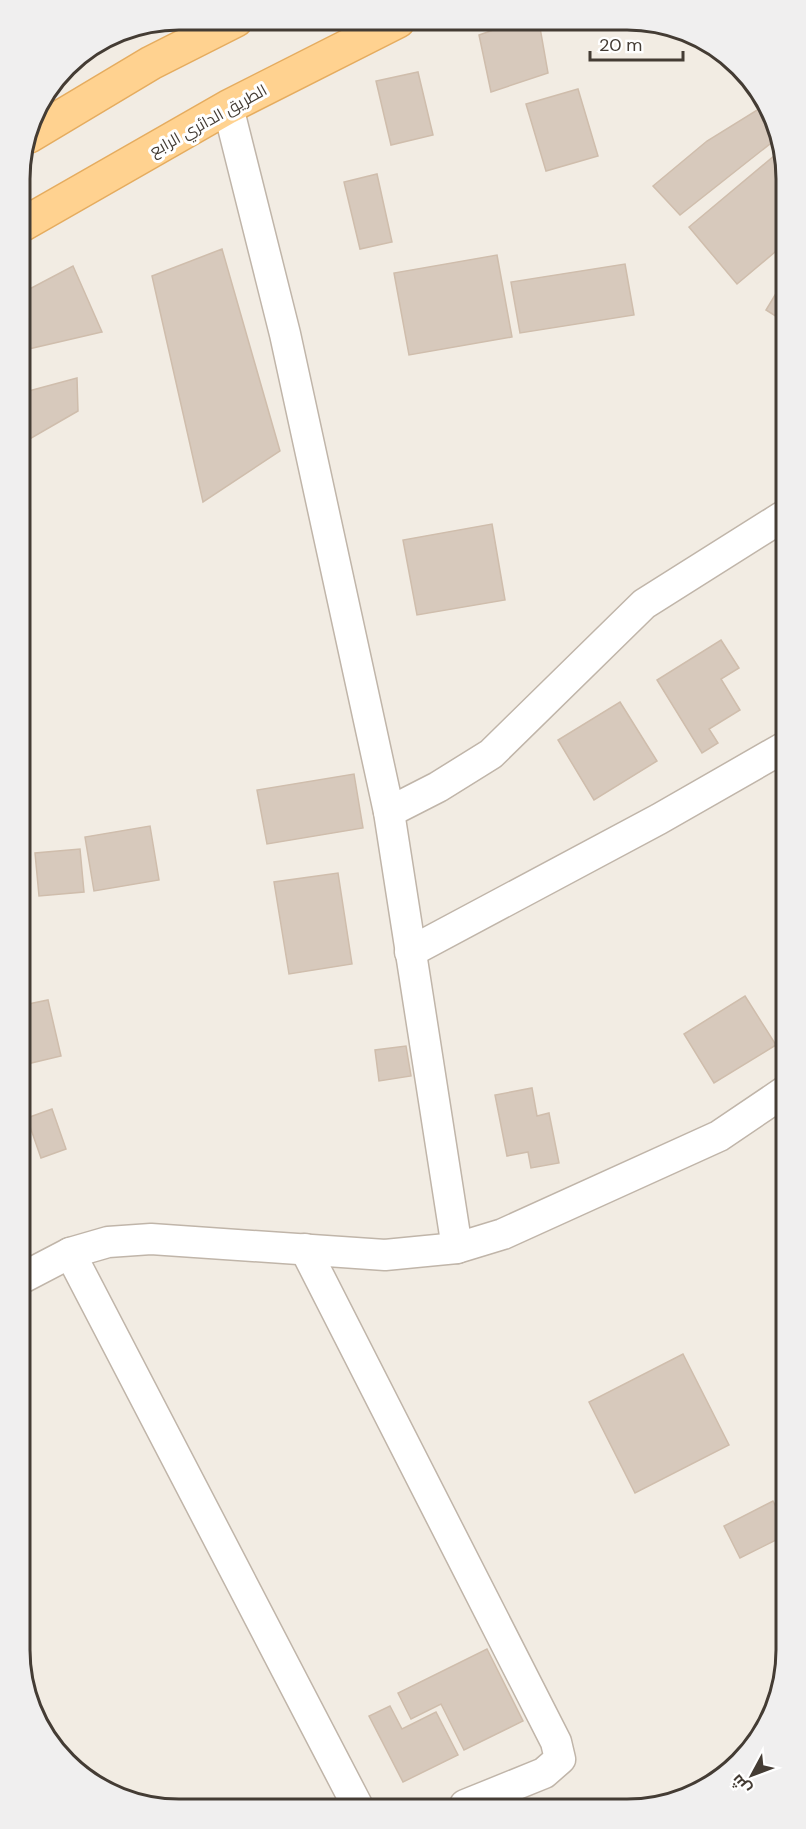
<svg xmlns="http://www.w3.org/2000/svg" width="806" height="1829" viewBox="0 0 806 1829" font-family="'DM Sans',Cairo,sans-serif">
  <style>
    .building { fill: #d7c9bc; stroke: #cfbdac; stroke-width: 1.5 }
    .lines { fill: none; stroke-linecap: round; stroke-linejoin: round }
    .minor-casing { stroke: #c0b5a9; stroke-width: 33 }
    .major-casing { stroke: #e5ac5f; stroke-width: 36 }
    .minor { stroke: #fff; stroke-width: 30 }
    .major { stroke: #ffd290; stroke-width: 33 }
    .labels { text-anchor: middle; stroke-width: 6; stroke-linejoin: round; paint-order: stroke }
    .street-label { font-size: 16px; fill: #443c34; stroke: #fff }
    .rim { fill: none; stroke: #443c34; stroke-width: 3 }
  </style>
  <rect width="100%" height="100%" fill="#f2ece3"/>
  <g class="building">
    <polygon points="516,22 539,22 548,73 491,92 479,35"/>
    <polygon points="418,72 433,135 391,145 376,81"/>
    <polygon points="578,89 598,156 546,171 526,104"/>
    <polygon points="762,107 780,136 680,215 653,186 707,141"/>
    <polygon points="781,150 781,247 737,284 689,227"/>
    <polygon points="377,174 392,242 360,249 344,182"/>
    <polygon points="222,249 280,451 203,502 152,276"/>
    <polygon points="497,255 512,337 409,355 394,273"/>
    <polygon points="625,264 634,315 520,333 511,282"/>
    <polygon points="73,266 102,332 20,351 20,294"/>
    <polygon points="781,285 782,320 766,310"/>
    <polygon points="77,378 78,411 21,444 21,393"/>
    <polygon points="492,524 505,600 417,615 403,540"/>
    <polygon points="721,640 739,668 721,679 740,710 709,729 718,743 702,753 657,680"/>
    <polygon points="620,702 657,761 594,800 558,740"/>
    <polygon points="354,774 363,828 267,844 257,790"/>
    <polygon points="150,826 159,880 94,891 85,837"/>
    <polygon points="22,847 28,884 22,885"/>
    <polygon points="80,849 84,892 39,896 35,853"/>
    <polygon points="338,873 352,964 289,974 274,882"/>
    <polygon points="745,996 776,1045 714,1083 684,1034"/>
    <polygon points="48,1000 61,1056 23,1065 23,1005"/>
    <polygon points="406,1046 411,1076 379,1081 375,1050"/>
    <polygon points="532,1088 537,1116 549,1113 559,1163 531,1168 528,1152 507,1156 495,1095"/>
    <polygon points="52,1109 66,1149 41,1158 27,1118"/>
    <polygon points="683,1354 729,1445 635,1493 589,1402"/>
    <polygon points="773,1501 786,1526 786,1535 740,1558 724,1526"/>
    <polygon points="487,1649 523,1721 464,1750 441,1704 411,1719 398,1693"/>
    <polygon points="390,1706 402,1729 436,1712 458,1755 403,1782 369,1716"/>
  </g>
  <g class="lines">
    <g class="minor-casing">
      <g id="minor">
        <polyline points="228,107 285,334 389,812 457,1248"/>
        <polyline points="389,812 438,787 491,754 644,604 782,517"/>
        <polyline points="410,952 659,819 783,748"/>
        <polyline points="305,1249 556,1742 560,1759 544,1773 465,1805"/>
        <polyline points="70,1253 357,1805"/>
        <polyline points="24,1277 70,1253 108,1242 151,1239 385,1255 457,1248 503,1234 719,1136 784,1092"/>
      </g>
    </g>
    <g class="major-casing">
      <g id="major">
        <polyline points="29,136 151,63 236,20"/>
        <polyline points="20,226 228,107 398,21"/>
      </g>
    </g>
    <use href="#minor" class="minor"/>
    <use href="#major" class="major"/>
  </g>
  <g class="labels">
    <g class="street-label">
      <text transform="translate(208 120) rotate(-29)" y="6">الطريق الدائري الرابع</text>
    </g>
  </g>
  <path d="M0 0H806V1829H0ZM179 30H627A149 149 0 0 1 776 179V1650A149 149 0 0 1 627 1799H179A149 149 0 0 1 30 1650V179A149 149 0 0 1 179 30Z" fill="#f0efef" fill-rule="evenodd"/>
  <path class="rim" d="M179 30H627A149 149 0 0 1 776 179V1650A149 149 0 0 1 627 1799H179A149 149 0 0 1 30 1650V179A149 149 0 0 1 179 30Z"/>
  <g transform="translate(752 1775) rotate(229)" stroke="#ffffff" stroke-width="4.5" paint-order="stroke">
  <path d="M0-4.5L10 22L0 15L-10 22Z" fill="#443c34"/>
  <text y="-9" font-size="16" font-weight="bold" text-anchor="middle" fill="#443c34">ش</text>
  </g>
  <path d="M590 51v9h93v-9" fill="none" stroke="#443c34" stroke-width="3"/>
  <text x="599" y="51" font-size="18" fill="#443c34" stroke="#ffffff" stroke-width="4.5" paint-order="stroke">20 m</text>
</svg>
